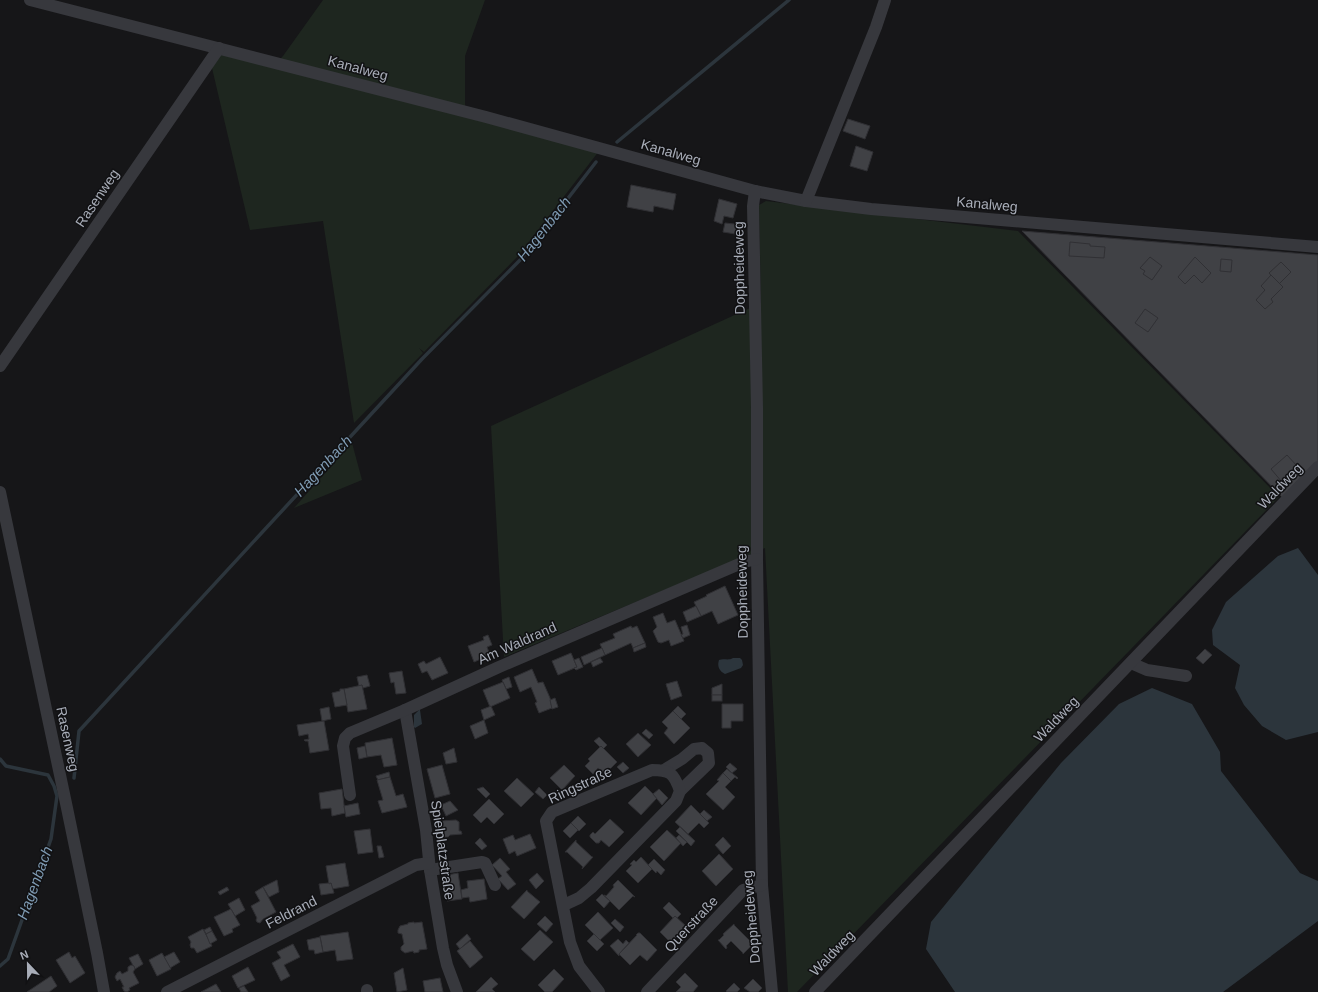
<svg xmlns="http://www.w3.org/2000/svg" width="1318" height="992" viewBox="0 0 1318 992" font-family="Arial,sans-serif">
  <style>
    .green { fill: #1e261f }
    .water { fill: #2c353c }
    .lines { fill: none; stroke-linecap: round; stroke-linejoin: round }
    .stream { stroke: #2c353c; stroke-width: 3.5 }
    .building { fill: #404145; stroke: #303034 }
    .minor { stroke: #37383d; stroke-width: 12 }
    .labels { text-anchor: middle; stroke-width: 3; stroke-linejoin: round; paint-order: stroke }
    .street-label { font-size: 14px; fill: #a8adb8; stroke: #111113 }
    .water-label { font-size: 15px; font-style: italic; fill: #7f9bb3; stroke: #111113 }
  </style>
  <rect width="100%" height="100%" fill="#161618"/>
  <g class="green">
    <polygon points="323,0 485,0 465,56 465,117 599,151 518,256 424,352 419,348 423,353 354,423 323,221 250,230 212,68 223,52 273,67 283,56"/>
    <polygon points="766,201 1018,231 1279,497 797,992 788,992 765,548 504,657 491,426 761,303 759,205"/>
    <polygon points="352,443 362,480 294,508"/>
  </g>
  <g class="water">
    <polygon points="1298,548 1318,575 1318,732 1286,740 1262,726 1244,705 1235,688 1240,665 1213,645 1212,630 1226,602 1278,556"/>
    <path d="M733 658H740L742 660 743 665 741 668 725 674C719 671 717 666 719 660 724 658 728 661 733 658Z"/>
    <polygon points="1152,688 1192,704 1220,752 1221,771 1300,873 1318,881 1318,921 1223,992 955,992 926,949 931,922 1061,763 1119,704"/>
    <polygon points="419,710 420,710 422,724 415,728 414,727 414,715"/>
  </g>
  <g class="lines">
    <g class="stream">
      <polyline points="617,142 789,0"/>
      <polyline points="0,759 6,766 48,775 54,786 57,796 51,839 8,959 0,966"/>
      <polyline points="74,778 79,731 422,359 522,258 596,162"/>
    </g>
  </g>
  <g class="building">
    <polygon points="848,119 870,126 865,139 843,131"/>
    <polygon points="856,146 873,152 867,171 850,166"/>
    <polygon points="631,185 676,194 673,210 654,206 653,212 627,207"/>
    <polygon points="719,199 737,204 733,218 724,216 722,224 714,221"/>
    <polygon points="725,223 744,225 742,235 723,232"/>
    <polygon points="1022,231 1318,255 1318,467 1286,501"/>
    <polygon points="1070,242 1090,244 1090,246 1105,247 1104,258 1069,256"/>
    <polygon points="1150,257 1162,266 1152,280 1143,274 1145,271 1140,268"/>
    <polygon points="1195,257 1211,273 1202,283 1194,275 1185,284 1178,277"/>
    <polygon points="1221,259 1232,260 1231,272 1220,271"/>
    <polygon points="1281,262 1291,272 1279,284 1269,273"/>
    <polygon points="1271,275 1283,287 1271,299 1273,302 1265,309 1256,300 1265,290 1261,286"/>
    <polygon points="1145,309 1158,318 1148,332 1135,323"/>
    <polygon points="1287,455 1297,466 1287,475 1288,477 1282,482 1271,469"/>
    <polygon points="725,586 738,615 718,624 712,611 701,616 694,602 707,596 706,595"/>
    <polygon points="696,606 701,616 687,622 683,612"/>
    <polygon points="663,613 667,623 675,620 684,641 671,646 669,640 661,643 658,642 653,631 657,627 653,617"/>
    <polygon points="687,625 690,635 683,638 681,635 683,634 681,627"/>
    <polygon points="631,626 632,628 637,626 645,643 633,648 631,643 605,655 600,644 615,638 613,634"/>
    <polygon points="488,635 492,645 487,647 490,655 474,662 468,646 484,640 483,637"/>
    <polygon points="645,643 646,647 634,652 633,648"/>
    <polygon points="602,648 605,655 584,665 581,657"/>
    <polygon points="1205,649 1212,655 1203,664 1196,658"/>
    <polygon points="571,653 577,667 558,675 552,661"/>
    <polygon points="440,657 448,673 432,680 427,671 422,673 418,664 424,661 426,664"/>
    <polygon points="579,658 583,667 576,670 574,668 577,667 574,660"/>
    <polygon points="600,658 603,662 593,667 591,662"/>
    <polygon points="532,669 538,683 543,682 550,698 552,708 539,713 535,703 537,702 531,687 520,692 514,677"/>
    <polygon points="402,671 406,693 396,694 394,682 391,683 389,673"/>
    <polygon points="367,675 370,686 363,688 362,685 359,686 357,677"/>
    <polygon points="509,677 512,687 506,689 502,680"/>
    <polygon points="677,681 682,696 671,700 666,684"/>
    <polygon points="503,682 510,698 490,707 483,690"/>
    <polygon points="722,684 722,695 712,695 712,688"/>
    <polygon points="362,685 367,709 348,712 344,689"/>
    <polygon points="340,689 344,689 347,705 335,707 332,693 340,691"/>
    <rect x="712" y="695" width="10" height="6"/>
    <polygon points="555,698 558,707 552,709 550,700"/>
    <polygon points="722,704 743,704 743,721 731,721 731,728 722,728"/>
    <polygon points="491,706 495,715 484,720 481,710"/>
    <polygon points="678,706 686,714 681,719 673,711"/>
    <polygon points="329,707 331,719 322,721 320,709"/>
    <polygon points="673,711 690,728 674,744 664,733 668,728 662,722"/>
    <polygon points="484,720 488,733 475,739 470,726"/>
    <polygon points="324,721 329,750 310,753 308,741 305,741 304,740 309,739 308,734 299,736 297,725"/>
    <polygon points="646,729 653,735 649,739 642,733"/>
    <polygon points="638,733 651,745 638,757 626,744"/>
    <polygon points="599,737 607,745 603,749 601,746 597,751 600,747 594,741"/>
    <polygon points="392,738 397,765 384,767 381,755 367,757 365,743"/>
    <polygon points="365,746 367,757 359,759 357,748"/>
    <polygon points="601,746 617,762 605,774 598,768 593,774 585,766 590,761 588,759"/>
    <polygon points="454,748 457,762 446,764 443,753"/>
    <polygon points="623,762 629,768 623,773 617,767"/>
    <polygon points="730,763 737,769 732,773 726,767"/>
    <polygon points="442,765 450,794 435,798 427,769"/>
    <polygon points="564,765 575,776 562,790 550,778"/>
    <polygon points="727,769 738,778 737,779 735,777 731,781 723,773"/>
    <polygon points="389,772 390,777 378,780 376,776"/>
    <polygon points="723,773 731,781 725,787 735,797 723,810 706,794 719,781 717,780"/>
    <polygon points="390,777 396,796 403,794 407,807 382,813 378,801 383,800 377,780"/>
    <polygon points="517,778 534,794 521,807 504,791"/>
    <polygon points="645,786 657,798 641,815 628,803"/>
    <polygon points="483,787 490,794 486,798 477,789"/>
    <polygon points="539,787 547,795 543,799 535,792"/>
    <polygon points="342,789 345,813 332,816 331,808 321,809 319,793"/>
    <polygon points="659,789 668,798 662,805 653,794"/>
    <polygon points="489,799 504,814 494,824 487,817 481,823 473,815"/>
    <polygon points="450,801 458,810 446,816 441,805"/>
    <polygon points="358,803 360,814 346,817 344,806"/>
    <polygon points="691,805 709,823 704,828 699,823 688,834 675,822"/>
    <polygon points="704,810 712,817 707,821 700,814"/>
    <polygon points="578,816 586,824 579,831 571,823"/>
    <polygon points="610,819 624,832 609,847 601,840 599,843 596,843 590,837 590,835 593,832 595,834"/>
    <polygon points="456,820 459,822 459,831 461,831 462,834 450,835 448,837 443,837 441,835 440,821"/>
    <polygon points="571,823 578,830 570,838 563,831"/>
    <polygon points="680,827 695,841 691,846 676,831"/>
    <polygon points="370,829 373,852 358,854 354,831"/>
    <polygon points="667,830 681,843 664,861 650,847"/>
    <polygon points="530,834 536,848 517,856 515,851 509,854 503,839 513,835 515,840"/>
    <polygon points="679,835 687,842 683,846 676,838"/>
    <polygon points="723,837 731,846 723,854 715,845"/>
    <polygon points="480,838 487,846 482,850 475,843"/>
    <polygon points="576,840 576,842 592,857 593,857 582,869 583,867 567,852 565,852"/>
    <polygon points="377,846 381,846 384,857 379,858"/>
    <polygon points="719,854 733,869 716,886 702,871"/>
    <polygon points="641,857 652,869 638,883 626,871 632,865 630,864 634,860 636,862"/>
    <polygon points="500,858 510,869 506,872 516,884 508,890 498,879 502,876 492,865"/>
    <polygon points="654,859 665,870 661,875 657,871 656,873 648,865"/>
    <polygon points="345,863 349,886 332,889 331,883 329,884 326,866"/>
    <polygon points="458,873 462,899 447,901 443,877 442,876"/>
    <polygon points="537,873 544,881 536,889 529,880"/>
    <polygon points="484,879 487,899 470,902 469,897 462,898 461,890 468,888 467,881"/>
    <polygon points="277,880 279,892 269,897 263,887"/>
    <polygon points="618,880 635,897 633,896 619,910 604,895 606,896 614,887 613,885"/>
    <polygon points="329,883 329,884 331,883 334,893 321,895 319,884"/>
    <polygon points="227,887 229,890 220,895 218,892"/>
    <polygon points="263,887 276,912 263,919 260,923 257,922 256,920 257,918 251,906 260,901 255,892"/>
    <polygon points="527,890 527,891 540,902 524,919 511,907"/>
    <polygon points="602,894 610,901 604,908 596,900"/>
    <polygon points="239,898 245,910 235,916 228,904"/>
    <polygon points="669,902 681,914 677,918 675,916 673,918 663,908"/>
    <polygon points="231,909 240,925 232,929 233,932 224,936 214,917"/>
    <polygon points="598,912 613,928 600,940 585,925"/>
    <polygon points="545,916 553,924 546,932 537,924"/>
    <polygon points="675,916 687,927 671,943 660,932"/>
    <polygon points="615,919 624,927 620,932 611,923"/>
    <polygon points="414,922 414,923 422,922 427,949 419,950 419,952 414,953 413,951 405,953 401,950 401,947 404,944 402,934 398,933 398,930 400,926 408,924 408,923"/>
    <polygon points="734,924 734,925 752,943 754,943 743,954 743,953 731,941 726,946 727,947 726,949 718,940 719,940 724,935 723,934"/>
    <polygon points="210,927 212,931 206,934 204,930"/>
    <polygon points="203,929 212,946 197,953 194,948 191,948 190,945 191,942 188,937"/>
    <polygon points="540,930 553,942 534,961 521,949"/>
    <polygon points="212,931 217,940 210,944 206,934"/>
    <polygon points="348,932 353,959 337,961 335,950 323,952 320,936"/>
    <polygon points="638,933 640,933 657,950 647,961 640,955 630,965 619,954 637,935 636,935"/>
    <polygon points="467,934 471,939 460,949 456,944"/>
    <polygon points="594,934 604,944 597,951 587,941"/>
    <polygon points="320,937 323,952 315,954 314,950 309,950 307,940"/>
    <polygon points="618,939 623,944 626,940 629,943 619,954 619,956 610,946"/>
    <polygon points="470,941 483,957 470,968 457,951"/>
    <polygon points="293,944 300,957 284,965 290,976 281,981 272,963 281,958 277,952"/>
    <polygon points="69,952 72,958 75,956 85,973 70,983 56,960"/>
    <polygon points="174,952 180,962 170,968 164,957"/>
    <polygon points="162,953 171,969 157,976 149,960"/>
    <polygon points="138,954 143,964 135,969 129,958"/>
    <polygon points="131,965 134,966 135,969 133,972 139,983 129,988 130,990 127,992 124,991 122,987 124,987 120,979 117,981 115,977 117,973 120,971 122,974 128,971 128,967"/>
    <polygon points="248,967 255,980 238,988 232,976"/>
    <polygon points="403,968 407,990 397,992 394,973"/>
    <polygon points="554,969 564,979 552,992 545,992 538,985"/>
    <polygon points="685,973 698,986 693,992 676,992 681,987 676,982"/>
    <polygon points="51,976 57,986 49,992 27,992"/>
    <polygon points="491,977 498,984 492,989 495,992 476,992"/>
    <polygon points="440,978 443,992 425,992 423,981"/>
    <polygon points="753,979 762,988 758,992 750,992 744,988"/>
    <polygon points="734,983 740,989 737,992 727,992 726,991"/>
    <polygon points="216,984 221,992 201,992"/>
    <polygon points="244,986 248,992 241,992 239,988"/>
  </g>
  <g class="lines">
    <g class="minor">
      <polyline points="30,0 486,117 755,191 806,201 871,209 1318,247"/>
      <polyline points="755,191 753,206 757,408 757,559 762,885 772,992"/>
      <polyline points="806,201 876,27 885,0"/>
      <polyline points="0,366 219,48"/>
      <polyline points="0,492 67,808 97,953 104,992"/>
      <polyline points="1131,663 1147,670 1186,676"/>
      <polyline points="405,710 426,830 430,870 443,948 447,965 457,992"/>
      <polyline points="664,770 682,759 694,749 702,748 708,753 709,763 680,791"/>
      <polyline points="350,795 343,746 345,738 350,733 405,710 499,667 744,562 757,559"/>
      <polyline points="430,870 482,862 485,863 495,885"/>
      <path d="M564 905 579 898 591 888 676 801 680 791C674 773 670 770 652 770L552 812 546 821 570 942 579 966 599 992"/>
      <polyline points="367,990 367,992"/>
      <polyline points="167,992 416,865 429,863"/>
      <polyline points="647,992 743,890 762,885"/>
      <polyline points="815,992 1318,467"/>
    </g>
  </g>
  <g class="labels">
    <g class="street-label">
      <text transform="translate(358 68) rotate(15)" y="5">Kanalweg</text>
      <text transform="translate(671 152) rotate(16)" y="5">Kanalweg</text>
      <text transform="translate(97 198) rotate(-56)" y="5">Rasenweg</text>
      <text transform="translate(987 204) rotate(5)" y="5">Kanalweg</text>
      <text transform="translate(739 268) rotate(-91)" y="5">Doppheideweg</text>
      <text transform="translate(1280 486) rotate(-46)" y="5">Waldweg</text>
      <text transform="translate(742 592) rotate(-91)" y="5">Doppheideweg</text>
      <text transform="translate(517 643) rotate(-24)" y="5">Am Waldrand</text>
      <text transform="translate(1056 719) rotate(-46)" y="5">Waldweg</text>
      <text transform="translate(68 739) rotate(78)" y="5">Rasenweg</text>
      <text transform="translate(580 785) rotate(-25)" y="5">Ringstraße</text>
      <text transform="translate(443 850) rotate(82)" y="5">Spielplatzstraße</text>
      <text transform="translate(291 912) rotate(-27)" y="5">Feldrand</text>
      <text transform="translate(751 917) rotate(-95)" y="5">Doppheideweg</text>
      <text transform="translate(691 924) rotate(-47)" y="5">Querstraße</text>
      <text transform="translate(832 953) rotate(-46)" y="5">Waldweg</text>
    </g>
    <g class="water-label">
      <text transform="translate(544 229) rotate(-52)" y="5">Hagenbach</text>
      <text transform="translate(323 466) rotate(-47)" y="5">Hagenbach</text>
      <text transform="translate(35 883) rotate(-70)" y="5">Hagenbach</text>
    </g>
  </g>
  <g transform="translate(28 964) rotate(338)" stroke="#111113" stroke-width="3" paint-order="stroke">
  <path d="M0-3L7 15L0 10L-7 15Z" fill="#a8adb8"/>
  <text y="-6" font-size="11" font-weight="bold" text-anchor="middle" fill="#a8adb8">N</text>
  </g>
</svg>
